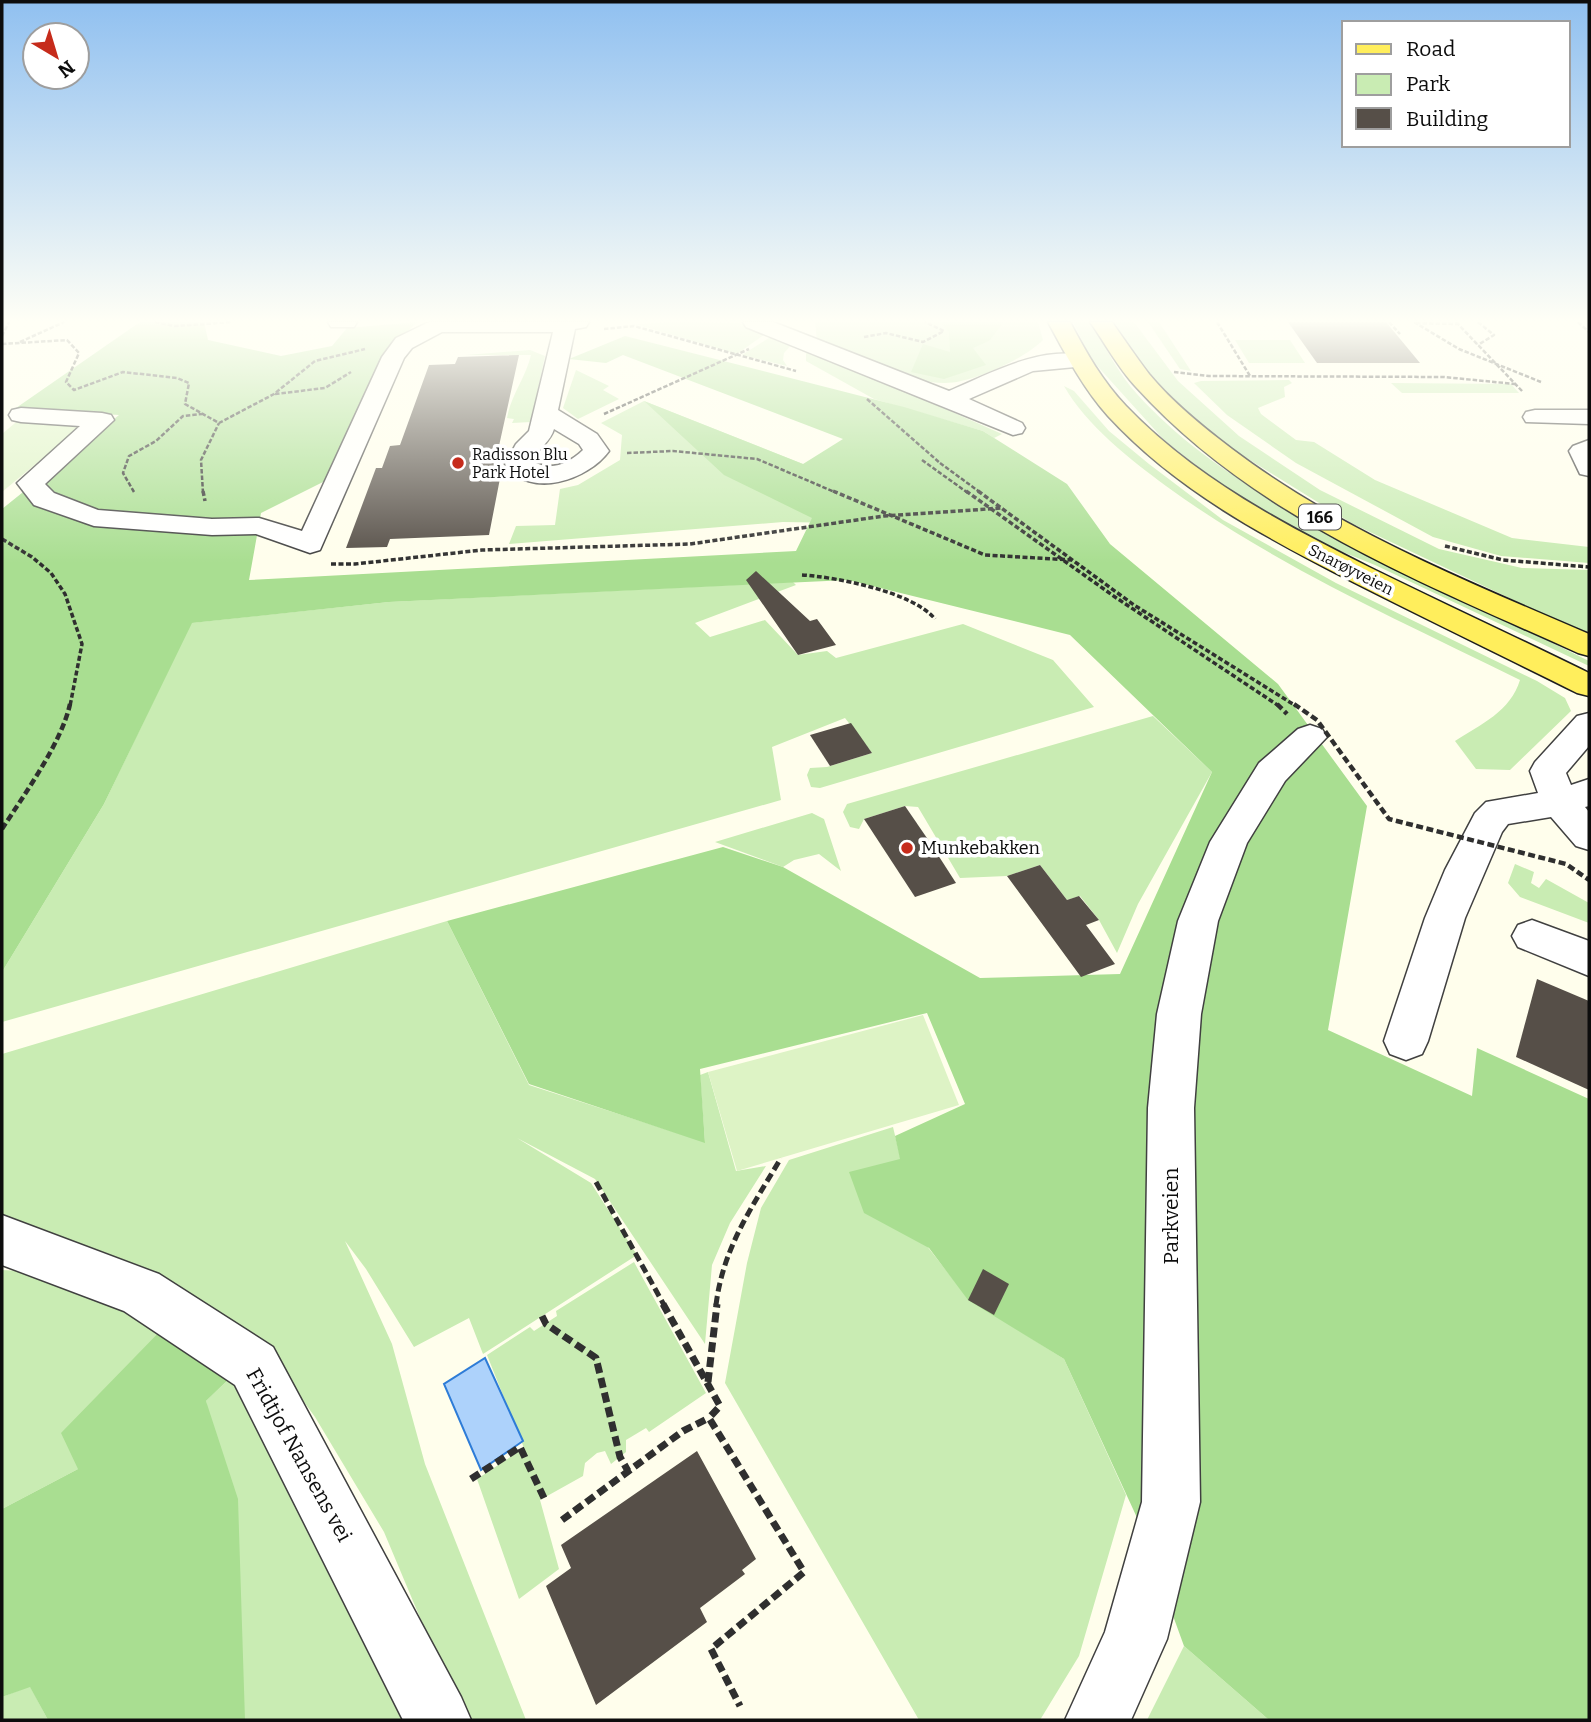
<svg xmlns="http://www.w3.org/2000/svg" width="1591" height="1722" viewBox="0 0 1591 1722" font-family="Bitter,serif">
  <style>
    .green { fill: #c9ecb3 }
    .forest { fill: #a9de91 }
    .pitch { fill: #ddf3c5 }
    .water { fill: #add2fb; stroke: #2e7cd7; stroke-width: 2 }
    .building { fill: #564f48 }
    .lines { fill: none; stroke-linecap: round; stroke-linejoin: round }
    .minor-casing { stroke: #404040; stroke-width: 3 }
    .major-casing { stroke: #1e1e1e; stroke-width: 3 }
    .path-far4 { stroke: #2f2f2f; stroke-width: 2.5; stroke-dasharray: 4.5 2; stroke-linecap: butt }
    .path-far3 { stroke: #2f2f2f; stroke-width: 3.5; stroke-dasharray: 5 2.5; stroke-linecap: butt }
    .path-far2 { stroke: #2f2f2f; stroke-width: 4.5; stroke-dasharray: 7 3.5; stroke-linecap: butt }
    .path-far1 { stroke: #2f2f2f; stroke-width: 5; stroke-dasharray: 9 4.5; stroke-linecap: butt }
    .path { stroke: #2f2f2f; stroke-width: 7; stroke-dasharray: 10 5; stroke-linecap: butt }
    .minor { fill: #fff; fill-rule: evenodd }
    .major { fill: #ffee5c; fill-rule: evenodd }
    .path-bridge-far2 { stroke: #2f2f2f; stroke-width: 2.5; stroke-dasharray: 4.5 2; stroke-linecap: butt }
    .path-bridge-far1 { stroke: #2f2f2f; stroke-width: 3.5; stroke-dasharray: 5 2.5; stroke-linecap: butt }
    .path-bridge { stroke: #2f2f2f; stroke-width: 4.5; stroke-dasharray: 7 3.5; stroke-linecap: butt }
    .poi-dot { fill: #c62b1b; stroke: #fff; stroke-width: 2.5 }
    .labels { text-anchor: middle; stroke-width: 7; stroke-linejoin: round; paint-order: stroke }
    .far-poi-label { font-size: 16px; fill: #0d0d0d; stroke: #fff; text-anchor: start }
    .shield { fill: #fff; stroke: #565656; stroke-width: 2 }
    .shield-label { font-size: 16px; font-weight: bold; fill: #0d0d0d }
    .far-street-label { font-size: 16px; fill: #0d0d0d; stroke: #fff }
    .poi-label { font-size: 18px; fill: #0d0d0d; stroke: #fff; text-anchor: start }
    .near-street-label { font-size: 21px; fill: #0d0d0d; stroke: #fff }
  </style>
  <rect width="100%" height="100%" fill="#fffeec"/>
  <g class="green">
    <polygon points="674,322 739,323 768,332 737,354 635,324"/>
    <path d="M815 322H1038L1043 340C1026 357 986 376 961 381 945 385 932 382 917 380L817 340Z"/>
    <path d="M1073 322H1093C1105 348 1118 373 1137 394 1200 464 1287 510 1369 553 1442 590 1516 625 1589 661V666L1375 565 1313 540 1219 483 1165 441 1091 359Z"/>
    <polygon points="1114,322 1134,322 1178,381 1239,436 1320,490 1439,549 1522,568 1589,570 1589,636 1353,524 1227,446 1180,409 1146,370"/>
    <polygon points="1148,322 1159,322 1191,371 1180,369"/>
    <polygon points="772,336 793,343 784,353 783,360 787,366 742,355"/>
    <polygon points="1235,340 1290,340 1305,363 1249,363"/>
    <path d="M530 350 545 356 531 422 512 423 514 419 507 418C511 395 526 377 531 355H466Z"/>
    <polygon points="812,350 1002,434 994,438 983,431 874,399 806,361 806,353"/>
    <polygon points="576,370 609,386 603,390 619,399 578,419 563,408"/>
    <polygon points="1289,380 1292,383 1284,387 1285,397 1258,408 1261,414 1296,440 1314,442 1375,480 1512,538 1589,547 1589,563 1501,556 1433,537 1296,463 1227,415 1194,383 1201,381"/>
    <polygon points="1391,383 1511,384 1519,393 1402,393"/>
    <path d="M1064 386 1074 391 1109 431 1149 464 1223 520 1336 583 1537 681 1565 698 1571 711 1510 770 1476 769 1455 741C1480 725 1511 711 1520 680 1399 620 1276 566 1166 486 1131 460 1086 425 1064 386Z"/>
    <polygon points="644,401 803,464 908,524 783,522 509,544 516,526 555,525 560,489 578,485 620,460 622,435 601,423"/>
    <polygon points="793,582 796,585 695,623 710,637 765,620 798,655 827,651 836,658 963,624 1053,660 1094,707 820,788 811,787 807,775 810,768 827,767 872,753 845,718 772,747 781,800 2,1022 2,972 104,804 191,623 389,602"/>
    <polygon points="1153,716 1212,772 1138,904 1117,953 1099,920 1080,896 1067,900 1040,865 1007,876 960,878 918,807 905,806 864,819 859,829 850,827 843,812 847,804"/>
    <polygon points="812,813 824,819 841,871 819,854 794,860 783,867 715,842"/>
    <polygon points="1515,864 1534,872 1531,883 1539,888 1546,879 1589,903 1589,923 1520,897 1508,883"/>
    <polygon points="447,921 529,1085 705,1142 700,1075 708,1072 736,1171 766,1166 730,1223 712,1265 705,1344 595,1179 517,1138 591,1183 637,1255 483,1354 469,1318 414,1347 366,1269 345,1241 392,1344 425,1464 526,1720 463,1720 384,1532 315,1417 266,1350 185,1290 101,1254 2,1230 2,1054"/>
    <polygon points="893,1127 919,1236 956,1283 994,1315 1064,1359 1126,1495 1079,1656 1040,1720 919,1720 725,1383 747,1263 761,1208 789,1160"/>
    <polygon points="634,1262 706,1393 649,1432 646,1428 626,1440 626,1452 611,1464 605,1451 597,1453 585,1463 583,1476 540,1500 559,1569 519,1599 477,1479 524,1448 487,1355 530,1327 534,1331 557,1316 556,1311"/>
    <polygon points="2,1270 39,1272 169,1322 78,1469 2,1509"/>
    <polygon points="232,1376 395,1685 410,1720 241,1720 206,1401"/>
    <polygon points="1184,1646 1269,1720 1147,1720"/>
    <polygon points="30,1686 48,1720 2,1720 2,1697"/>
  </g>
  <g class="forest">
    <polygon points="140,322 204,322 208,340 281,356 332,346 347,328 417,322 386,353 339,474 261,513 249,580 796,551 812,518 724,475 644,401 803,464 843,439 623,355 606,363 569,359 625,336 904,407 983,431 1067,484 1110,544 1278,684 1367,806 1328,1030 1472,1096 1477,1048 1589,1099 1589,1720 1269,1720 1184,1646 1139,1522 1064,1359 968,1300 929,1248 864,1213 849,1172 900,1159 895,1136 965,1104 927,1013 700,1069 705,1143 529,1084 447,921 723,847 783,867 980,978 1120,974 1212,772 1070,635 848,580 389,602 192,623 104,804 2,972 2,509 119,415 16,408"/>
    <polygon points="940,322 1004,322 989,341 973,348 986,365 944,379 911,372 923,344 950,352 949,332"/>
    <polygon points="169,1322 232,1376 206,1401 238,1499 245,1720 48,1720 30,1687 2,1697 2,1509 78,1469 61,1433"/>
  </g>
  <g class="pitch">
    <polygon points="21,418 85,423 2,492 2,434"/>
    <polygon points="923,1015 959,1105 737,1171 708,1072"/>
  </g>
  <polygon class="water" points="485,1358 523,1441 481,1470 444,1384"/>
  <g class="building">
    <polygon points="1288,322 1386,322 1420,363 1317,363"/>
    <polygon points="519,355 497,455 507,454 503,463 489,535 390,539 387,547 346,548 376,468 382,468 390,446 400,445 429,365 455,364 458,357"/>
    <polygon points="756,571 810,621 817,619 836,645 798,655 746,580"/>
    <polygon points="851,723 872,753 830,766 810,735"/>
    <polygon points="905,806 929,841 956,883 915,897 864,819"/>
    <polygon points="1040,865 1067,900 1079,896 1099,920 1086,925 1115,964 1081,977 1007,876"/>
    <polygon points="1537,979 1589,1001 1589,1090 1516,1057"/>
    <polygon points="983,1269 1009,1284 994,1315 968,1300"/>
    <polygon points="697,1451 756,1559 742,1570 745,1574 700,1608 707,1622 596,1705 546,1586 571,1568 561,1545"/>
  </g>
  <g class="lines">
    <g class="minor-casing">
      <g id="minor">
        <polygon points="328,322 357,322 354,327 331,327"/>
        <path d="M429 322H589L586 327 575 329 558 410 597 434 609 451C588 480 530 500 505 464L516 444 529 431 553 332H442L412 348 404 358 320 550 310 553 256 534 212 535 94 526 34 505 17 483 80 426 21 422 12 420 9 415 12 410 21 408 102 413 111 415 114 420 45 484 54 493 98 510 212 519 259 518 302 531 382 357 396 338ZM554 429 579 444 583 450C568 464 551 472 532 461 538 449 551 441 554 429Z"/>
        <path d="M743 322H773L949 391C989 374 1041 345 1086 356L1089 361 1086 366 1033 371 969 399 1022 423 1025 428 1022 433 1013 435 746 327Z"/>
        <polygon points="1535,410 1589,410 1589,424 1526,422 1523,417 1526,412"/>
        <polygon points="1589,440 1589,476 1580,474 1569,451 1573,446"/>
        <polygon points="1589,713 1589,746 1566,773 1571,785 1589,779 1589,806 1585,807 1589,812 1589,850 1576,846 1551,817 1508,824 1502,832 1465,918 1428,1041 1422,1054 1406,1060 1390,1054 1384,1041 1425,918 1445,870 1475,813 1486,802 1538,793 1530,771 1535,762 1577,716"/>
        <polygon points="1310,725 1322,729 1327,737 1285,781 1247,843 1218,921 1201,1014 1194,1108 1200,1502 1167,1639 1131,1720 1065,1720 1105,1632 1142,1502 1148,1108 1157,1014 1178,921 1210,842 1259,763 1298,729"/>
        <polygon points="1532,920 1589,941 1589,976 1518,947 1512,936 1518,925"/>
        <polygon points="2,1215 159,1274 273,1347 461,1697 471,1720 403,1720 235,1385 124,1311 2,1265"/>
      </g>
    </g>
    <g class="major-casing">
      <g id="major">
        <path d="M1048 322H1070C1086 352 1102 381 1126 406 1194 477 1281 523 1369 567 1442 603 1516 637 1589 673V696L1577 693C1503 656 1428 620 1353 582 1265 537 1176 490 1108 416 1083 388 1066 355 1048 322Z"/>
        <path d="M1090 322H1112C1124 339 1136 357 1149 374 1172 402 1203 427 1232 449 1339 530 1466 581 1589 634V656L1578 653C1421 582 1254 517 1136 387 1118 368 1105 343 1090 322Z"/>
      </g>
    </g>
    <g class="path-far4">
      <polyline points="155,322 175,326 231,322"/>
      <polyline points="1217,322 1250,376"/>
      <polyline points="1389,322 1400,334"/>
      <polyline points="1414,322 1459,349 1541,382"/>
      <polyline points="1456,322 1523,392"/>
      <polyline points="1478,322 1494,335 1478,345"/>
      <polyline points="1578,322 1589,332"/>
      <polyline points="1416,323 1457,324"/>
      <polyline points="604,329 634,326 796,371"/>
      <polyline points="2,336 9,322"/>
      <polyline points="864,337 886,333 923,342 944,331 925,322"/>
      <polyline points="20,342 64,322"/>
      <polyline points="2,344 67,340 79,353 66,382 74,390 123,372 177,378 189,383 185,404 219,423 274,394 315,361 365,349"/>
      <polyline points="1174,372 1209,376 1444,377 1515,384"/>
      <polyline points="275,394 325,388 351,372"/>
      <polyline points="867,399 940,463"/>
      <polyline points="604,414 749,349"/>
      <polyline points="627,453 673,451 757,459 837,493"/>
      <polyline points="922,460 968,493"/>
      <polyline points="134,492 123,473 129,456 156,441 183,416 202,414"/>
      <polyline points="203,493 201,460 219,423"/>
    </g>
    <g class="path-far3">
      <polyline points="203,491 205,501"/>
      <polyline points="833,491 985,555 1072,560"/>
      <polyline points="966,491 1115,597 1279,706"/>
      <polyline points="2,539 32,557 51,573 65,594 82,644 70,706"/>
      <polyline points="1445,546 1503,560 1589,567"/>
      <polyline points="331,564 355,564 482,550 690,544 884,516 1002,508"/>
      <path d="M802 575C836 577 913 592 935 619"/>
    </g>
    <g class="path-far2">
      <polyline points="1277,704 1287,714"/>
      <path d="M2 829C24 795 62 742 70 704"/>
    </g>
    <g class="path-far1">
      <polyline points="596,1182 664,1305"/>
      <path d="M716 1305C723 1248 752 1207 781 1158"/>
    </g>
    <g class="path">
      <polyline points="663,1304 720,1406 709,1418 804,1572 711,1649 740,1706"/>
      <polyline points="542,1316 546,1324 596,1358 620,1457 628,1471"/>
      <polyline points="708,1382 717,1304"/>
      <polyline points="471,1479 520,1447 544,1498"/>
      <polyline points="562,1520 683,1431 709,1418"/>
    </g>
    <use href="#minor" class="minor"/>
    <use href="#major" class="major"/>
    <polyline class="path-bridge-far2" points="940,463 981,493"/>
    <polyline class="path-bridge-far1" points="978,491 1134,605 1296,706"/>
    <polyline class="path-bridge" points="1294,704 1317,720 1389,819 1566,864 1589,880"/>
  </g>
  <linearGradient id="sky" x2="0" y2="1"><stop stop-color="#90c0f0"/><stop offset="0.57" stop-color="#fffff6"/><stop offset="1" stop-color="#fffff6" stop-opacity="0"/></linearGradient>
  <rect width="1591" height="563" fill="url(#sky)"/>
  <g class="poi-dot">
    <circle cx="458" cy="463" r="7"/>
    <circle cx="907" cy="848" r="7"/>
  </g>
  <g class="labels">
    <g class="far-poi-label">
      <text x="472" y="460">Radisson Blu<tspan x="472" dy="18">Park Hotel</tspan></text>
    </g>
    <rect class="shield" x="1299" y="504.5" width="42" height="25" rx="5"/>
    <g class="shield-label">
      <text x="1320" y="523">166</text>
    </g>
    <g class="far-street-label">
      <text transform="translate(1351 569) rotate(27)" y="6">Snarøyveien</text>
    </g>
    <g class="poi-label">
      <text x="921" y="854">Munkebakken</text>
    </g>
    <g class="near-street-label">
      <text transform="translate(1171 1216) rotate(-90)" y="7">Parkveien</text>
      <text transform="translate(299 1455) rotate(61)" y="7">Fridtjof Nansens vei</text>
    </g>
  </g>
  <rect width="1591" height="1722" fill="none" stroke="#0d0d0d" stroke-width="7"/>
  <rect x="1342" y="21" width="228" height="126" fill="#ffffff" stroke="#9e9e9e" stroke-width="2"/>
  <rect x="1356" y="44" width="35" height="10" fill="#ffee5c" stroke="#9e9e9e" stroke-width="2"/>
  <text x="1406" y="56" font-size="21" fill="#0d0d0d">Road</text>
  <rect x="1356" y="74" width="35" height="21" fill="#c9ecb3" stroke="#9e9e9e" stroke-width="2"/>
  <text x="1406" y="91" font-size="21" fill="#0d0d0d">Park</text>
  <rect x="1356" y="108" width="35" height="21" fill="#564f48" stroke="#9e9e9e" stroke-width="2"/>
  <text x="1406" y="126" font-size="21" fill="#0d0d0d">Building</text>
  <g transform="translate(56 56) rotate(142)"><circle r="33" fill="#ffffff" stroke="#9e9e9e" stroke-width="2"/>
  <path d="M0-5L12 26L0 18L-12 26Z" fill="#c62b1b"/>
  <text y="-10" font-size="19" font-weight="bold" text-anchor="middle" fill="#0d0d0d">N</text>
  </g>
</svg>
